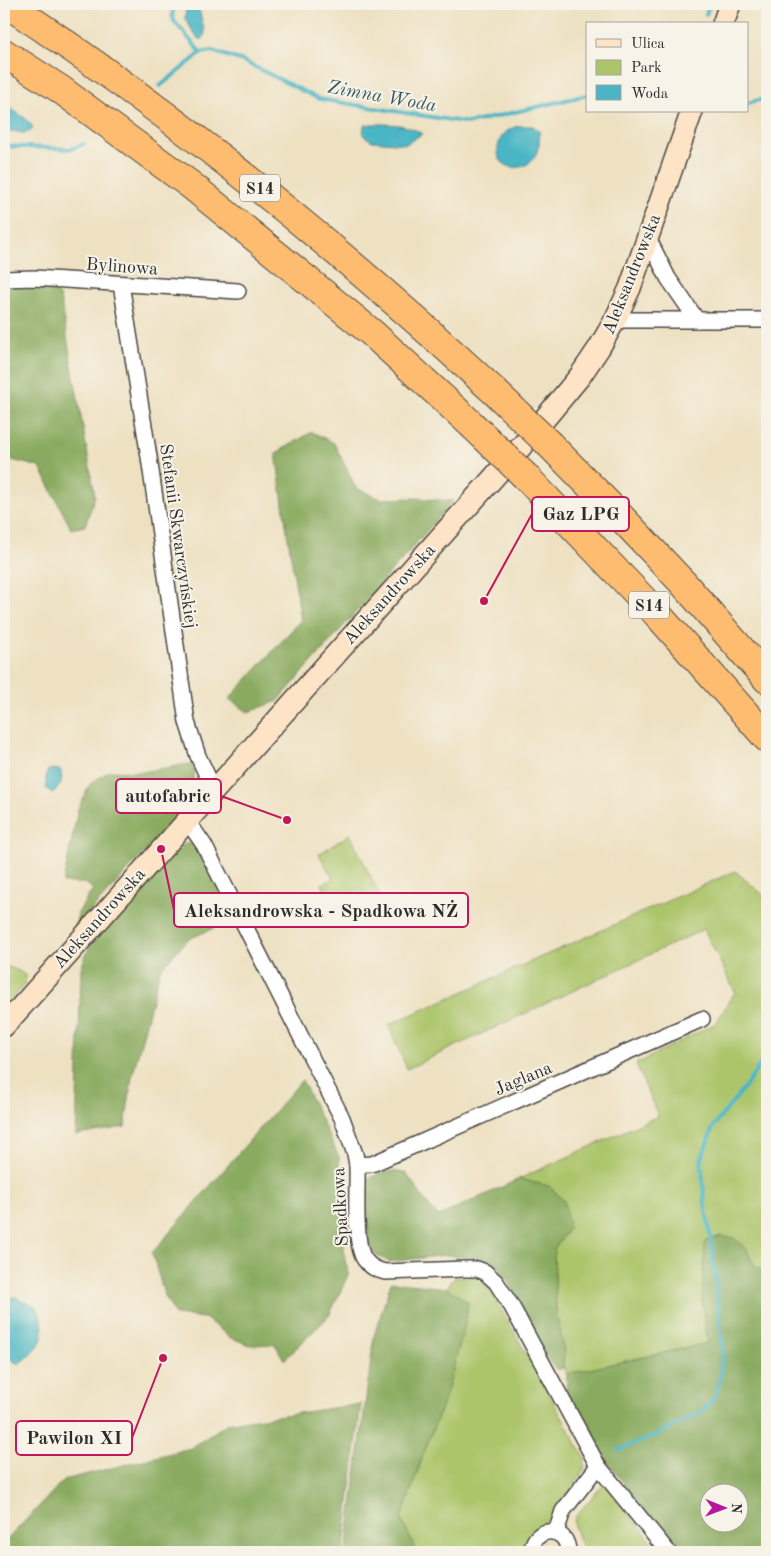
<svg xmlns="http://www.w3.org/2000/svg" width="771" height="1556" viewBox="0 0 771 1556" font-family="'Old Standard TT',serif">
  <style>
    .green { fill: #acc56b; stroke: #6c784b }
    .forest { fill: #89aa5f; stroke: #5a6a45; fill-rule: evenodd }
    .water { fill: #49b5c5; stroke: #3a7078 }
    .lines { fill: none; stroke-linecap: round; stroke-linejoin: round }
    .stream { stroke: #49b5c5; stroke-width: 4 }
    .minor-casing { stroke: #484642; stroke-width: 18 }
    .secondary-casing { stroke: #484642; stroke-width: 24 }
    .motorway-casing { stroke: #484642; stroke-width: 30 }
    .minor { stroke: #fff; stroke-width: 15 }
    .secondary { stroke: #fee4c6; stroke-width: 21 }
    .motorway { stroke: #fdbc70; stroke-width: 28 }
    .motorway-bridge-casing { stroke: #484642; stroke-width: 30; stroke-linecap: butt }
    .motorway-bridge { stroke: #fdbc70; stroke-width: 28 }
    .labels { text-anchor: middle; stroke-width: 4; stroke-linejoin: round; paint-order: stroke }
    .shield { fill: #f7f3e8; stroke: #686764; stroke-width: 1 }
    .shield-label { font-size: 16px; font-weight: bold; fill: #2b2b2b }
    .street-label { font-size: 18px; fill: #2b2b2b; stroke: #f7f3e8 }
    .water-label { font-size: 19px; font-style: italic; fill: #365b61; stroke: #f7f3e8 }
    .leader { fill: none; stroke: #c2185b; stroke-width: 2 }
    .callout-dot { fill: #c2185b; stroke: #f7f3e8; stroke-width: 2 }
    .callout { fill: #f7f3e8; stroke: #c2185b; stroke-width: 2 }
    .callout-label { font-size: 19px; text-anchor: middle; font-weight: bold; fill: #2b2b2b }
  </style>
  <rect width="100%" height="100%" fill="#f7f3e8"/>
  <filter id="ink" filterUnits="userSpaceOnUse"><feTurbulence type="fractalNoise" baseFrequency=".02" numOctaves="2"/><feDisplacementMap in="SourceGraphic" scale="10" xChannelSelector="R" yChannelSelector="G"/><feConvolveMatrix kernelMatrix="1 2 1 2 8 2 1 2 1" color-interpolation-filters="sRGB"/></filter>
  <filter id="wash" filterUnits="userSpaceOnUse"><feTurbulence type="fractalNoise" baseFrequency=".0096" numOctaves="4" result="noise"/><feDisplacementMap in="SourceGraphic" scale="20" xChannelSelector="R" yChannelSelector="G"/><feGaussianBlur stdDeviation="1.12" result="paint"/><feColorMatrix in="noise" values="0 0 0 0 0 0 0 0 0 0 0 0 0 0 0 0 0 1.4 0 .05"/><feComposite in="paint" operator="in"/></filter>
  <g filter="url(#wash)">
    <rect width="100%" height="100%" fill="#eee1c2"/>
    <g class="green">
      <polygon points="350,834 381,898 338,919 322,884 333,879 319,854"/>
      <polygon points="735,871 767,898 767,1274 754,1265 746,1249 702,1299 708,1343 567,1374 563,1368 564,1351 556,1310 554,1249 569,1228 549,1186 519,1179 658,1116 636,1064 716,1023 735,992 704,929 407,1069 388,1025"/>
      <polygon points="4,965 19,971 26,976 25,984 4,1009"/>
      <polygon points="472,1277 489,1288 585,1458 584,1469 554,1519 532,1532 526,1552 417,1552 401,1519 425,1450 447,1392 465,1324 468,1302 447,1288 454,1278"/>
      <polygon points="604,1483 660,1552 583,1552 575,1529 574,1521 576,1516"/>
    </g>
    <g class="forest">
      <polygon points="26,284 50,287 60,297 95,496 85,526 71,529 40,467 4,458 4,287"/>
      <polygon points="312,432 334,443 356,488 381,499 415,498 453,501 278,701 248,712 229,699 301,620 287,532 276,453"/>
      <polygon points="188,764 195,768 191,790 187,806 75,928 78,913 93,889 85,883 63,883 78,809 90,784 109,771 142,772"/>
      <polygon points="185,843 190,843 199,847 233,912 214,928 187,940 160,970 132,1077 125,1127 76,1135 81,968 89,947"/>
      <polygon points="302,1080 339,1157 345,1261 349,1273 329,1316 284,1360 275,1344 250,1345 231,1338 205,1318 175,1315 164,1294 152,1253"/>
      <polygon points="392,1171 406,1173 431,1209 439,1216 519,1179 549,1186 564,1201 569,1228 554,1249 556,1310 564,1351 563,1368 557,1370 544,1357 518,1298 502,1271 483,1259 446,1255 389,1262 374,1253 367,1239 367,1179 378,1174"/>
      <path d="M721 1236 734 1238 746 1249 754 1265 767 1274V1552H677L602 1455 566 1391 567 1374 708 1343 702 1299 705 1241ZM708 1494H738V1524H708Z"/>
      <polygon points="391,1282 447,1288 468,1302 465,1324 447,1392 425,1450 401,1519 417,1552 346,1552 374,1336"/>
      <polygon points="361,1404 343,1552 4,1552 4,1543 64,1480 191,1448 228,1423"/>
    </g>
    <g class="water">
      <polygon points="192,4 198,6 205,32 203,39 198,39 185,19 186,7"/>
      <polygon points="4,104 25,118 33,127 31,131 24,133 4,130"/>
      <path d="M371 124C388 124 408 123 422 134L406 144 372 141 363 135 364 125Z"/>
      <path d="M518 126H533L539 131C545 179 489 176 499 143 501 134 510 128 518 126Z"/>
      <path d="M56 769 61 771C63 781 61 788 52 793L46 788V776L48 770Z"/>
      <path d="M15 1297 37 1307C49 1336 43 1347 18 1364L4 1355V1298Z"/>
    </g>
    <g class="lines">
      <g class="stream">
        <polyline points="175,4 172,15 174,21 201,53"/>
        <polyline points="706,14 710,4"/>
        <polyline points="160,86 201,53 212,51 243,61 319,99 469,123 587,95"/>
        <polyline points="747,103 767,98"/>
        <polyline points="4,146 71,149 84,144"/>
        <polyline points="619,1450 659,1434 700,1413 712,1401 719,1386 723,1351 712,1246 705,1204 701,1160 713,1127 748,1083 767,1054"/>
      </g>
    </g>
  </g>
  <g filter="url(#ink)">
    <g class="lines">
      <g class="minor-casing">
        <g id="minor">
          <polyline points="648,238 668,278 697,320"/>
          <polyline points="4,279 34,278 238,291"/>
          <polyline points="121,284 149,457 187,722 198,756 214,790"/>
          <polyline points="615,320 767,320"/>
          <path d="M187 820 204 845 342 1118 355 1154 357 1165C358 1187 353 1244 365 1260 370 1267 376 1270 385 1272L465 1269H477L485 1272 496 1282 512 1307 598 1466 668 1552"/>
          <polyline points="357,1165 372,1164 702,1019"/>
          <polyline points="556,1532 563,1511 598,1466"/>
          <path d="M532 1552C532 1525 568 1525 568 1552"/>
        </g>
      </g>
      <g class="secondary-casing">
        <g id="secondary">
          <polyline points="723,24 730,4"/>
          <polyline points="4,1026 528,439 580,376 599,348 615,320 630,288 692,111"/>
        </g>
      </g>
      <g class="motorway-casing">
        <g id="motorway">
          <path d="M7 4C181 119 343 251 496 393"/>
          <polyline points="4,53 60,89 192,186 372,333 471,424"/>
          <polyline points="550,445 617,513 683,583 767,679"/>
          <polyline points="525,476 657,614 767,738"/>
        </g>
      </g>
      <use href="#minor" class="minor"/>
      <use href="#secondary" class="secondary"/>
      <use href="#motorway" class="motorway"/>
      <g class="motorway-bridge-casing">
        <g id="motorway-bridge">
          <polyline points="496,393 550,445"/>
          <polyline points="471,424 525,476"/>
        </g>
      </g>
      <use href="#motorway-bridge" class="motorway-bridge"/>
    </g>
  </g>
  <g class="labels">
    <g class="shield">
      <rect x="240" y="174.5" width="40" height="27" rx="4"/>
      <rect x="629" y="591.5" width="40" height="27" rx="4"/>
    </g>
    <g class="shield-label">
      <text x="260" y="194">S14</text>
      <text x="649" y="611">S14</text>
    </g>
    <g class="street-label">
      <text transform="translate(122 266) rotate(4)" y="6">Bylinowa</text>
      <text transform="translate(631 274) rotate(-68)" y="6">Aleksandrowska</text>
      <text transform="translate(179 536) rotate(82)" y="6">Stefanii Skwarczyńskiej</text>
      <text transform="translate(389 594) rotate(-48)" y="6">Aleksandrowska</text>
      <text transform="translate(99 918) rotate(-48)" y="6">Aleksandrowska</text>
      <text transform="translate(523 1078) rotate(-23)" y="6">Jaglana</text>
      <text transform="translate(340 1207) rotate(-93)" y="6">Spadkowa</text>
    </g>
    <g class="water-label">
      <text transform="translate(382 95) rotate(10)" y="7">Zimna Woda</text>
    </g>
  </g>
  <path class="leader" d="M484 601L532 514M287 820L221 796M161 849L174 910M163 1358L132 1438"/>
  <g class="callout-dot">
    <circle cx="484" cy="601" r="5"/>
    <circle cx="287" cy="820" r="5"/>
    <circle cx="161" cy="849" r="5"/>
    <circle cx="163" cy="1358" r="5"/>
  </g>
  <g class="callout">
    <rect x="532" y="497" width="97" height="34" rx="5"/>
    <rect x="116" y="779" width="105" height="34" rx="5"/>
    <rect x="174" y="893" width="294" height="34" rx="5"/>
    <rect x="16" y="1421" width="116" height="34" rx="5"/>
  </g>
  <g class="callout-label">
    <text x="581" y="520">Gaz LPG</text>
    <text x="168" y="802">autofabric</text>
    <text x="321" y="917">Aleksandrowska - Spadkowa NŻ</text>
    <text x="74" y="1444">Pawilon XI</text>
  </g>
  <rect width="771" height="1556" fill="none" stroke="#f7f3e8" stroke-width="20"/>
  <rect x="586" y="22" width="162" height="90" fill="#f7f3e8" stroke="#a5a39c"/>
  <rect x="596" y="39" width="25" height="8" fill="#fee4c6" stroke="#a5a39c"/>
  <text x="631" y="48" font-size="15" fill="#2b2b2b">Ulica</text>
  <rect x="596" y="60" width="25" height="15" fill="#acc56b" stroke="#a5a39c"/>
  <text x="631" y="72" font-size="15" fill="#2b2b2b">Park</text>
  <rect x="596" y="85" width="25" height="15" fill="#49b5c5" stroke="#a5a39c"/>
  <text x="631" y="98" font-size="15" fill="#2b2b2b">Woda</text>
  <g transform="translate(724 1508) rotate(91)"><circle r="24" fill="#f7f3e8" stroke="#a5a39c"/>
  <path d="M0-4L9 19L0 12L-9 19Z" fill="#b5179e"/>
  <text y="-8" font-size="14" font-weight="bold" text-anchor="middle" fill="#2b2b2b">N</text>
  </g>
</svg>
